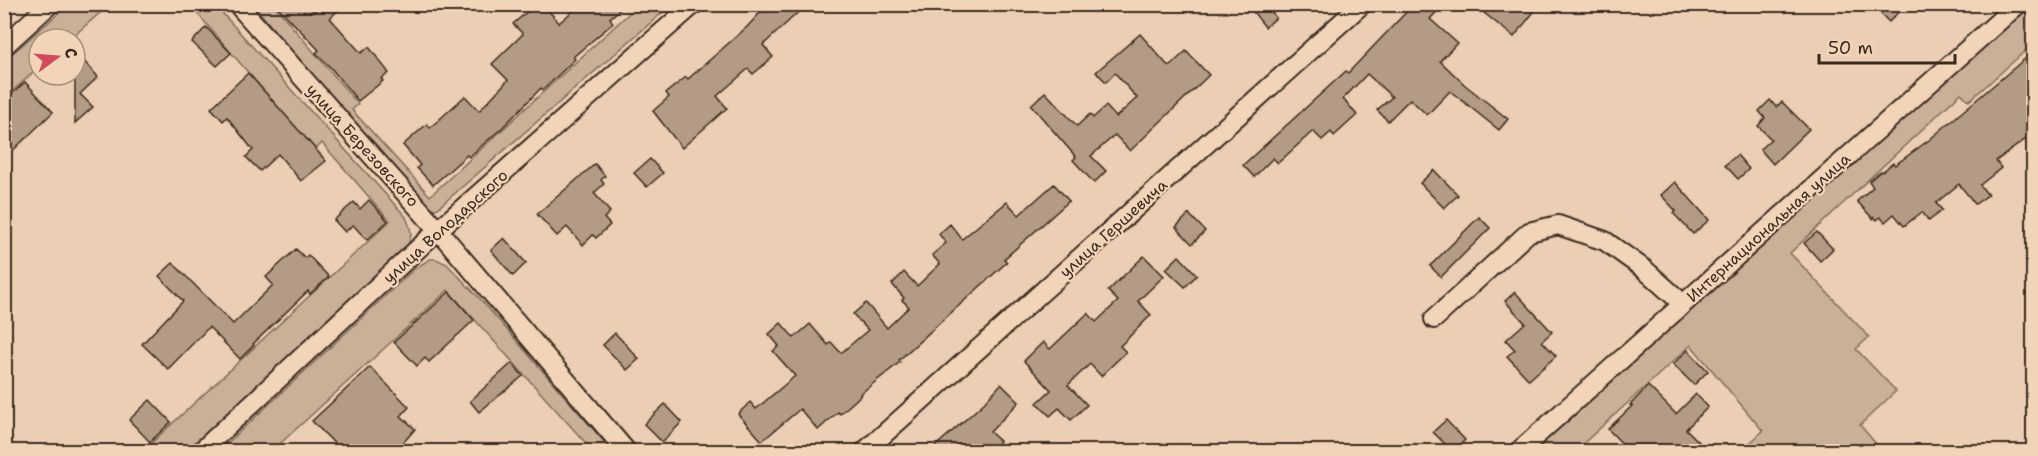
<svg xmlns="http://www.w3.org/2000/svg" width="2038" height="456" viewBox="0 0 2038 456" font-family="'Shantell Sans',sans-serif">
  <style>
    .green { fill: #cab097; stroke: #826d5a; stroke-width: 1.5 }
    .building { fill: #b49b85; stroke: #3b2a1e; stroke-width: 1.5 }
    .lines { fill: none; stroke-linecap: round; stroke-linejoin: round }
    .minor-casing { stroke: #3b2a1e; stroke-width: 22 }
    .minor { stroke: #f2d5b9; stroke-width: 18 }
    .labels { text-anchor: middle; stroke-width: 4.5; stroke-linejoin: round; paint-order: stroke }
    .street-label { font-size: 16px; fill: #3b2a1e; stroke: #f2d5b9 }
  </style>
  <rect width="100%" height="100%" fill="#ebceb3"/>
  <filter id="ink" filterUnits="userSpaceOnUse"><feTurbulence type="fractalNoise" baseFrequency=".0167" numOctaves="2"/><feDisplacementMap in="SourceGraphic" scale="12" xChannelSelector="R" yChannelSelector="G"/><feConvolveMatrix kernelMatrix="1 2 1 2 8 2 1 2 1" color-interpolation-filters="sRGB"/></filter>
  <g filter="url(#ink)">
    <g class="green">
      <polygon points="68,5 109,5 70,39 39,39 39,67 5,98 5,60"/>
      <path d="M190 5H215L406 217C412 231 413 236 406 249L192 451H150L146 448 390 221 322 143 315 150Z"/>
      <polygon points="254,5 274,5 358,104 352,110 430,196 638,5 671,5 438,208 431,210 343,116"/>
      <polygon points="2016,5 2033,5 2033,44 1969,101 1961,93 1790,253 1869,337 1856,349 1896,391 1860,425 1882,451 1741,451 1763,431 1691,345 1575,451 1520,452"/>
      <polygon points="430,259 436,259 447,264 482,301 612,451 593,451 448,290 272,451 219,451 414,269"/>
    </g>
    <g class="building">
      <polygon points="275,4 308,4 314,12 322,4 345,4 330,18 361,53 369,47 389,73 381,79 383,81 358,101 331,68 316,53 319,50"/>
      <polygon points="536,4 543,4 559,23 581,4 626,4 610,18 613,23 573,57 575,59 543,90 541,88 503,127 469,157 467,155 433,185 417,168 420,165 403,145 427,124 430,128 465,96 479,111 508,80 492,64 523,34 513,24"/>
      <polygon points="768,4 807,4 763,45 773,57 753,74 748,69 717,96 727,108 682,148 653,111 669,97 666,93 686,77 688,79 747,27"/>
      <polygon points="1247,4 1266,4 1276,18 1265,27"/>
      <polygon points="1414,4 1444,4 1430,19 1457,43 1440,61 1465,85 1508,119 1499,130 1450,91 1427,115 1410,99 1388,121 1377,110 1392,97 1367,74 1343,99 1357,115 1334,136 1331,132 1322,140 1313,131 1278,163 1273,158 1254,177 1243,165 1346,71 1348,73"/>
      <polygon points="1473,4 1540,4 1514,37"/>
      <polygon points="1871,4 1906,4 1889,22"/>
      <polygon points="206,27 231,53 217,66 192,42"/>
      <polygon points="1140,34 1169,67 1186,51 1209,75 1130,151 1115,135 1091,156 1106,171 1094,183 1073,160 1076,157 1031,105 1045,92 1077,126 1090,114 1093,118 1106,106 1116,117 1137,98 1115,73 1106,82 1096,72"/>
      <polygon points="75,51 98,77 80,94 93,107 75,123"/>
      <polygon points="2034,51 2034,133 1996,161 2001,168 1980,185 1988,195 1975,204 1959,184 1936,203 1942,210 1929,221 1922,212 1904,226 1894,214 1885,222 1880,217 1877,220 1874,217 1873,219 1857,201 1873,187 1869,181 1881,171 1882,172 1893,163 1895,165 1929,140"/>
      <polygon points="248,73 326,161 301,181 278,154 260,171 246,157 253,150 227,117 223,121 211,108"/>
      <polygon points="25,82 53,112 4,159 4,101"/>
      <polygon points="1770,100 1776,107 1782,102 1809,129 1773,164 1760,149 1771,139 1758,126 1765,118 1759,111"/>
      <polygon points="1737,155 1749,169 1738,179 1725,165"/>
      <polygon points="650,159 663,173 647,187 634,173"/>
      <polygon points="595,164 605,176 601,180 604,184 594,193 610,212 604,218 610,225 596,238 593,235 583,245 567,227 557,236 537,214"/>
      <polygon points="1434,170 1458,195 1444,208 1420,183"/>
      <polygon points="1675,182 1709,220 1693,234 1673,213 1676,211 1661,195"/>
      <polygon points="1054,184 1069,201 1004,259 1007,262 899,360 900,362 860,394 861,395 840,414 838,412 818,430 800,409 762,441 738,414 750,402 756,409 795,376 773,351 779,346 769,334 781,323 794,338 810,324 828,345 831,342 841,353 868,330 853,314 866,303 887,328 909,307 902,300 904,298 892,284 904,272 917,286 940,264 932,255 946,243 939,234 950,224 962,239 1007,202 1019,215"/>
      <polygon points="369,200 388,221 367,240 353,225 345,232 334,220 354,202 360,209"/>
      <polygon points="1189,214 1205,231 1192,244 1176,227"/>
      <polygon points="1479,217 1490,228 1441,277 1430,266"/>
      <polygon points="1817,232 1833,249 1820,261 1804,243"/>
      <polygon points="504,238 526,263 513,276 491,250"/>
      <polygon points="296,249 305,258 308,255 329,277 310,294 308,291 253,344 254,345 240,359 209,327 168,369 142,344 183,301 159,276 173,263 233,324 273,285 266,277"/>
      <polygon points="1144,256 1164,276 1138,301 1151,315 1120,346 1126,352 1101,376 1090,364 1068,385 1087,405 1071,420 1059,408 1050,416 1037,403 1051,390 1024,361 1043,342 1050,349 1088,313 1096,322 1118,301 1108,291"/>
      <polygon points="1179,256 1197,275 1185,287 1166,269"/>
      <polygon points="449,292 474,320 429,362 425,358 417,366 394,342"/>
      <polygon points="1515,292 1552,332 1542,341 1556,356 1529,380 1507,356 1515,350 1506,340 1525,323 1505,301"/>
      <polygon points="615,333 639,359 627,370 603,345"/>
      <polygon points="1688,350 1708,371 1694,385 1673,364"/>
      <polygon points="512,363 523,376 479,412 470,401"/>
      <polygon points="370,367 409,407 401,416 415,429 395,452 343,452 312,421"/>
      <polygon points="1001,384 1019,402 990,432 1000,441 991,452 929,452 984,403"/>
      <polygon points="1648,386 1676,414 1696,394 1708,407 1686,429 1709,452 1630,452 1608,429 1632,406 1630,405"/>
      <polygon points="150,400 171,422 150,442 129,420"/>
      <polygon points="665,404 682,422 662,442 644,424"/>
      <polygon points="1446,420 1465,440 1453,452 1433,432"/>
    </g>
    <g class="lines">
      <g class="minor-casing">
        <g id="minor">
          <polyline points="237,4 438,230 627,452"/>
          <polyline points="4,46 50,4"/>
          <polyline points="1434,319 1529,232 1558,225 1605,241 1644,269 1682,303"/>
          <polyline points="200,452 438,230 694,4"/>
          <polyline points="864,452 1362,4"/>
          <polyline points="1518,452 2018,4"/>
        </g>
      </g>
      <use href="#minor" class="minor"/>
    </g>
  </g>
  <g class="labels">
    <g class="street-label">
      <text transform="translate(363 145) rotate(48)" y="6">улица Березовского</text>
      <text transform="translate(445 226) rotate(-42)" y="6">улица Володарского</text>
      <text transform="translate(1768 227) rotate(-42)" y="6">Интернациональная улица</text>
      <text transform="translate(1113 228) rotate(-42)" y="6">улица Гершевича</text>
    </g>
  </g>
  <rect width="2038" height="456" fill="none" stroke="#f2d5b9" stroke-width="24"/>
  <rect x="12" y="12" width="2014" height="432" fill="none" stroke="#3b2a1e" stroke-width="2" filter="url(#ink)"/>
  <g transform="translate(57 57) rotate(74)"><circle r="28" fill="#f2d5b9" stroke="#a9917b" stroke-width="1.5"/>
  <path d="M0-4.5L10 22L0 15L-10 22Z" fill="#d1495b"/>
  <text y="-9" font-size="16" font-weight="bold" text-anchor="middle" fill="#3b2a1e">С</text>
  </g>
  <path d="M1819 54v9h136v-9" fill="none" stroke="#3b2a1e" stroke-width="3"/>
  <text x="1828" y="54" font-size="18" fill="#3b2a1e" stroke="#f2d5b9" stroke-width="4.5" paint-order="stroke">50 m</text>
</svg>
